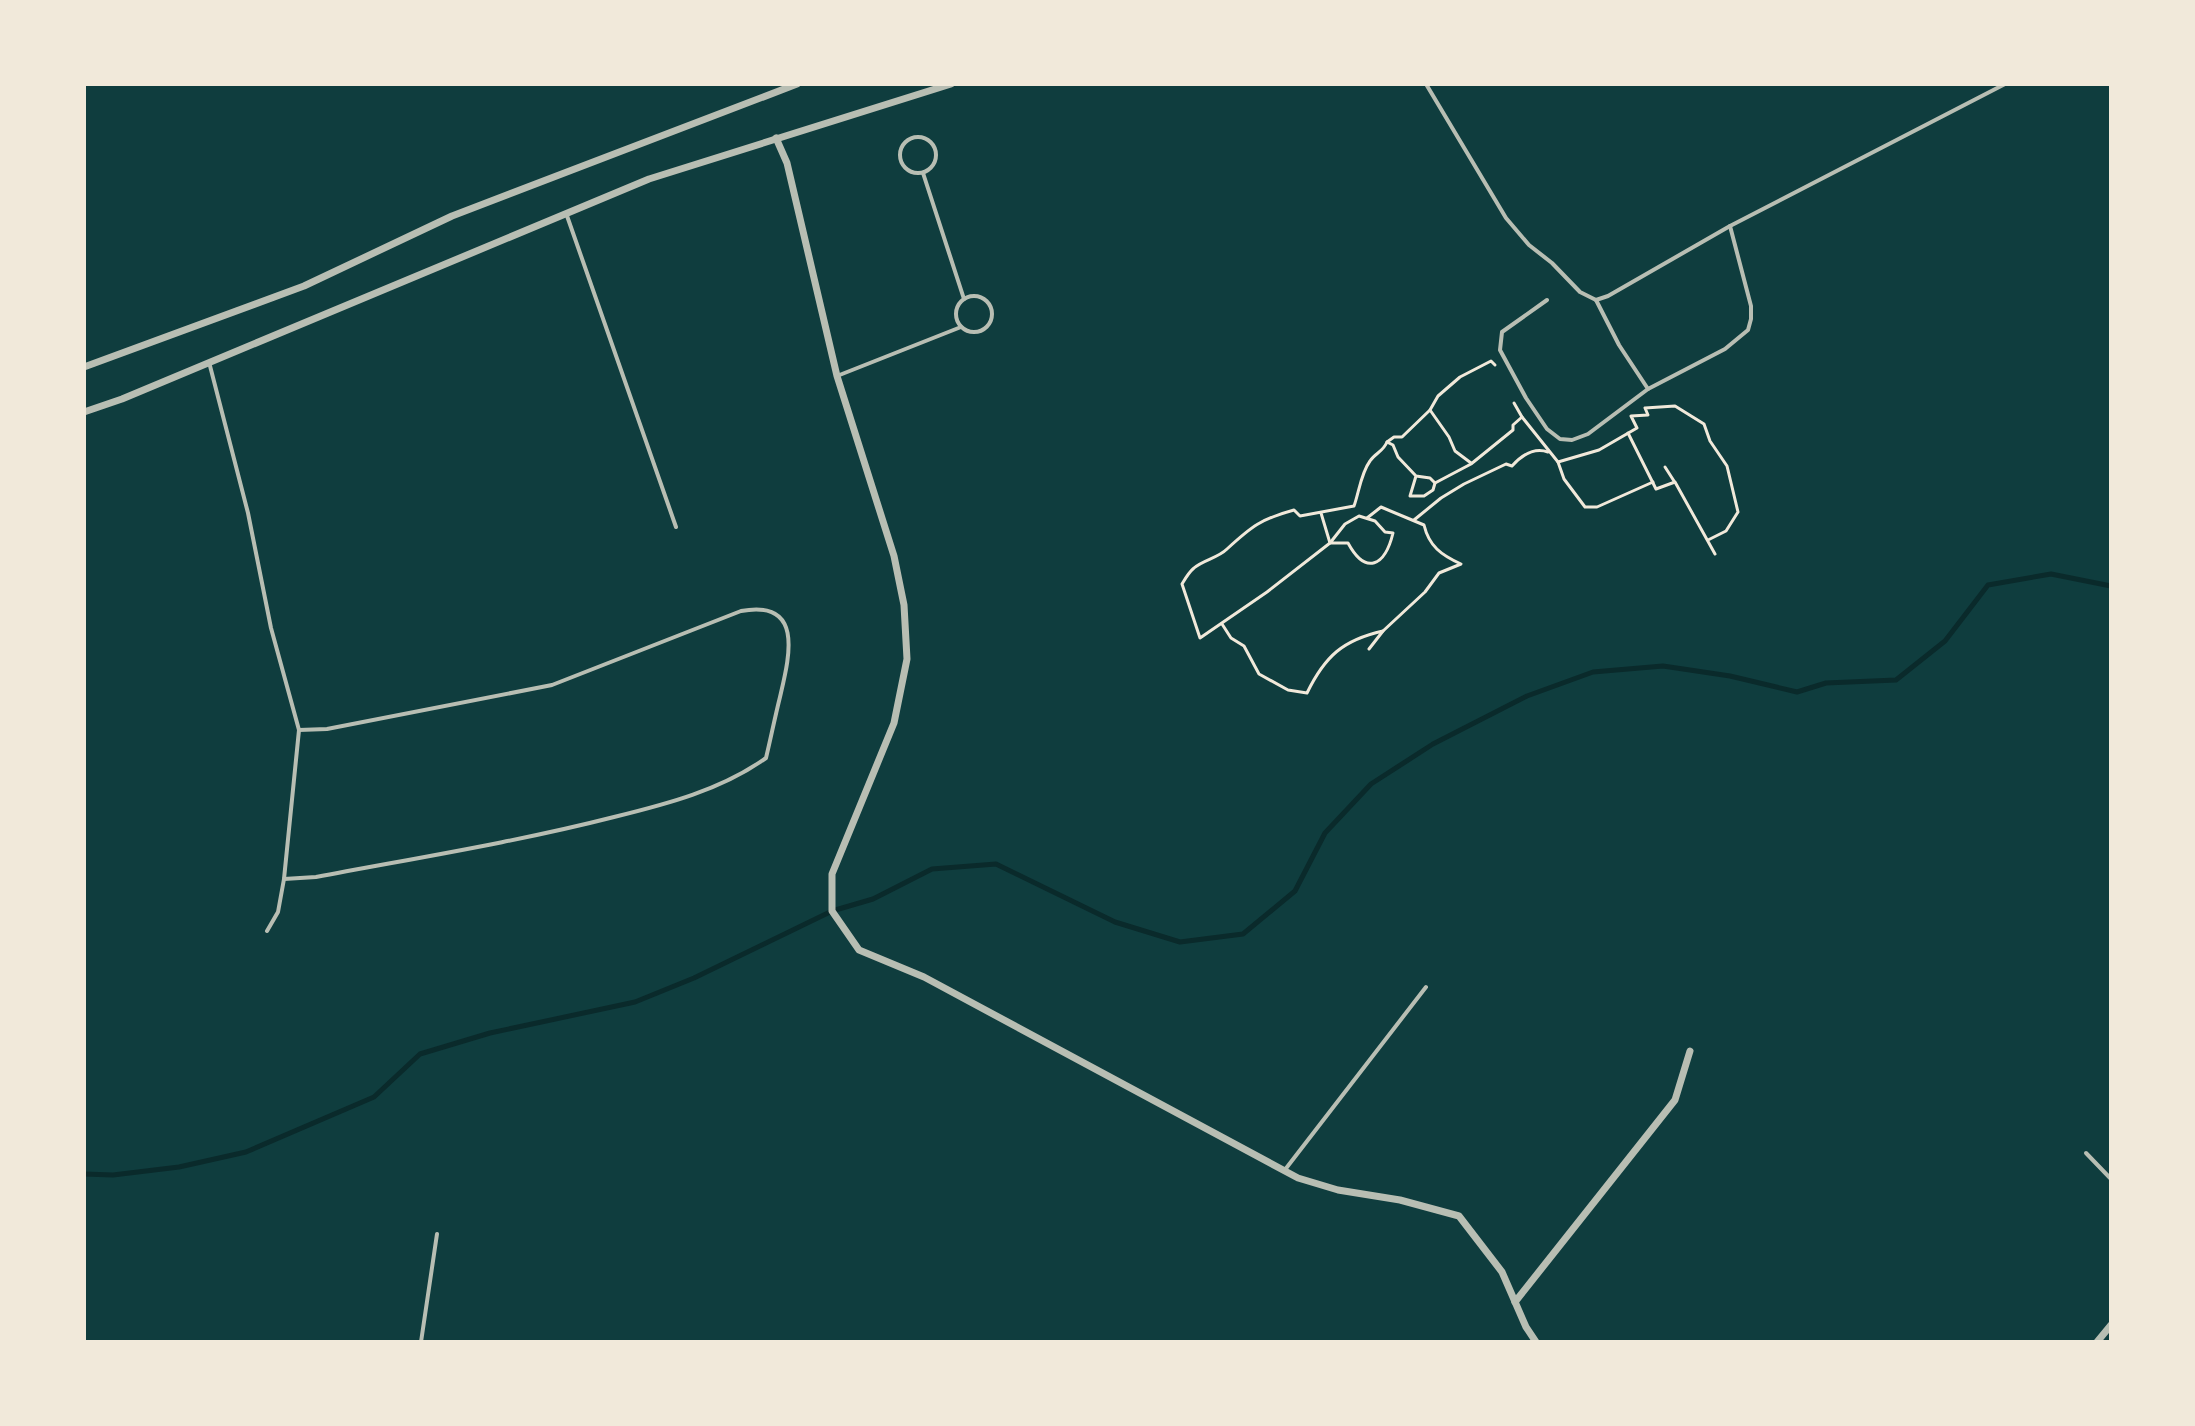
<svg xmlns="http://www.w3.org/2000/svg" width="2195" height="1426" viewBox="0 0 2195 1426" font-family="'Archivo Narrow',sans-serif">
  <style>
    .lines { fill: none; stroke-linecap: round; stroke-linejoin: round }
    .stream { stroke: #0a2a2b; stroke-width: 5 }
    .path { stroke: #f1e9da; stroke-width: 3 }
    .service { stroke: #b8beb3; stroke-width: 4 }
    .minor { stroke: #b8beb3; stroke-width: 7 }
  </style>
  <rect width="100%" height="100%" fill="#0f3d3e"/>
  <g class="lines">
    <polyline class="stream" points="84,1174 113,1175 179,1167 246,1152 374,1097 420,1054 490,1033 635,1002 694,978 832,911 873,899 932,869 996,864 1115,922 1180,942 1243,934 1295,891 1325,833 1371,784 1433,744 1527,696 1593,672 1663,666 1730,676 1797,692 1826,683 1896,680 1945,641 1988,585 2051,574 2111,586"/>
    <g class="path">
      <polyline points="1430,410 1449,437 1455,451 1471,463"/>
      <polyline points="1522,417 1558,462 1564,479 1585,507 1597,507 1653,482"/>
      <polyline points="1628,433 1656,489 1675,482 1715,554"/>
      <polyline points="1558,462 1599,450 1637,428 1631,416 1648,415 1645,408 1675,406 1704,424 1710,441 1727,466 1738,512 1726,531 1708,540"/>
      <polyline points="1665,467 1674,481"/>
      <polyline points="1416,476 1410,496 1424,496 1433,490 1435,483 1430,478 1416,476 1398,457 1393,445 1387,442 1394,437 1402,437 1430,410 1438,396 1460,377 1491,361 1495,365"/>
      <polyline points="1435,483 1471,464 1513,430 1513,425 1522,417 1514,403"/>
      <path d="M1321 513 1330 543 1267 592 1200 638 1182 584C1185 579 1189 572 1194 568 1203 560 1218 558 1227 549 1252 526 1261 519 1294 510L1300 516 1354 506C1359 492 1361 473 1370 461 1375 453 1383 452 1387 442"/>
      <path d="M1359 516 1375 521 1385 532 1393 533C1385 566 1366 576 1348 543H1330L1345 524Z"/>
      <path d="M1367 518 1381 507 1424 525C1429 546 1441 555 1461 564L1439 573 1425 592 1383 631 1369 649"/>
      <path d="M1414 520 1441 498 1464 484 1506 464 1512 466C1521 456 1534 447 1548 452"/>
      <path d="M1222 624 1231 638 1244 646 1259 674 1288 690 1307 693C1325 656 1343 640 1383 631"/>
    </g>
    <g class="service">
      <polyline points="1426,84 1506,218 1529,245 1552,263 1580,292 1596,300 1608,296 1730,226 2005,84"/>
      <circle cx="918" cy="155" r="18"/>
      <polyline points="923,173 964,299"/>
      <polyline points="566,213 676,527"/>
      <circle cx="974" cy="314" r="18"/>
      <polyline points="1547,300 1502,332 1500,350 1526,398 1547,429 1560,439 1572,440 1588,434 1648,389 1725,349 1748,330 1751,319 1751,306 1730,226"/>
      <polyline points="1596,300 1619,345 1648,389"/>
      <polyline points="209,362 248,513 271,628 299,730 284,879 278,912 267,931"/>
      <polyline points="837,376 961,327"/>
      <path d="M284 879 316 877C416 858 516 842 614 817 667 804 721 790 766 758 771 737 775 717 780 697 789 658 805 599 741 611L552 685 327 729 299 730"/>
      <polyline points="2086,1153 2111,1179"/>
      <polyline points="1284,1171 1426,987"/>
      <polyline points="421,1342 437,1234"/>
    </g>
    <g class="minor">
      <polyline points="776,138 787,163 837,376 894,556 904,605 907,659 894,723 832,874 832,911 859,950 924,977 1298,1178 1338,1190 1400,1200 1459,1216 1502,1272 1526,1327 1536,1342"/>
      <polyline points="84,367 304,286 452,216 797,84"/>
      <polyline points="84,412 122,399 649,179 951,84"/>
      <polyline points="1515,1302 1675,1100 1690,1051"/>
      <polyline points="2097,1342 2111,1325"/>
    </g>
  </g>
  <rect width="2195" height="1426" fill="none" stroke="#f1e9da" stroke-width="172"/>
</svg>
